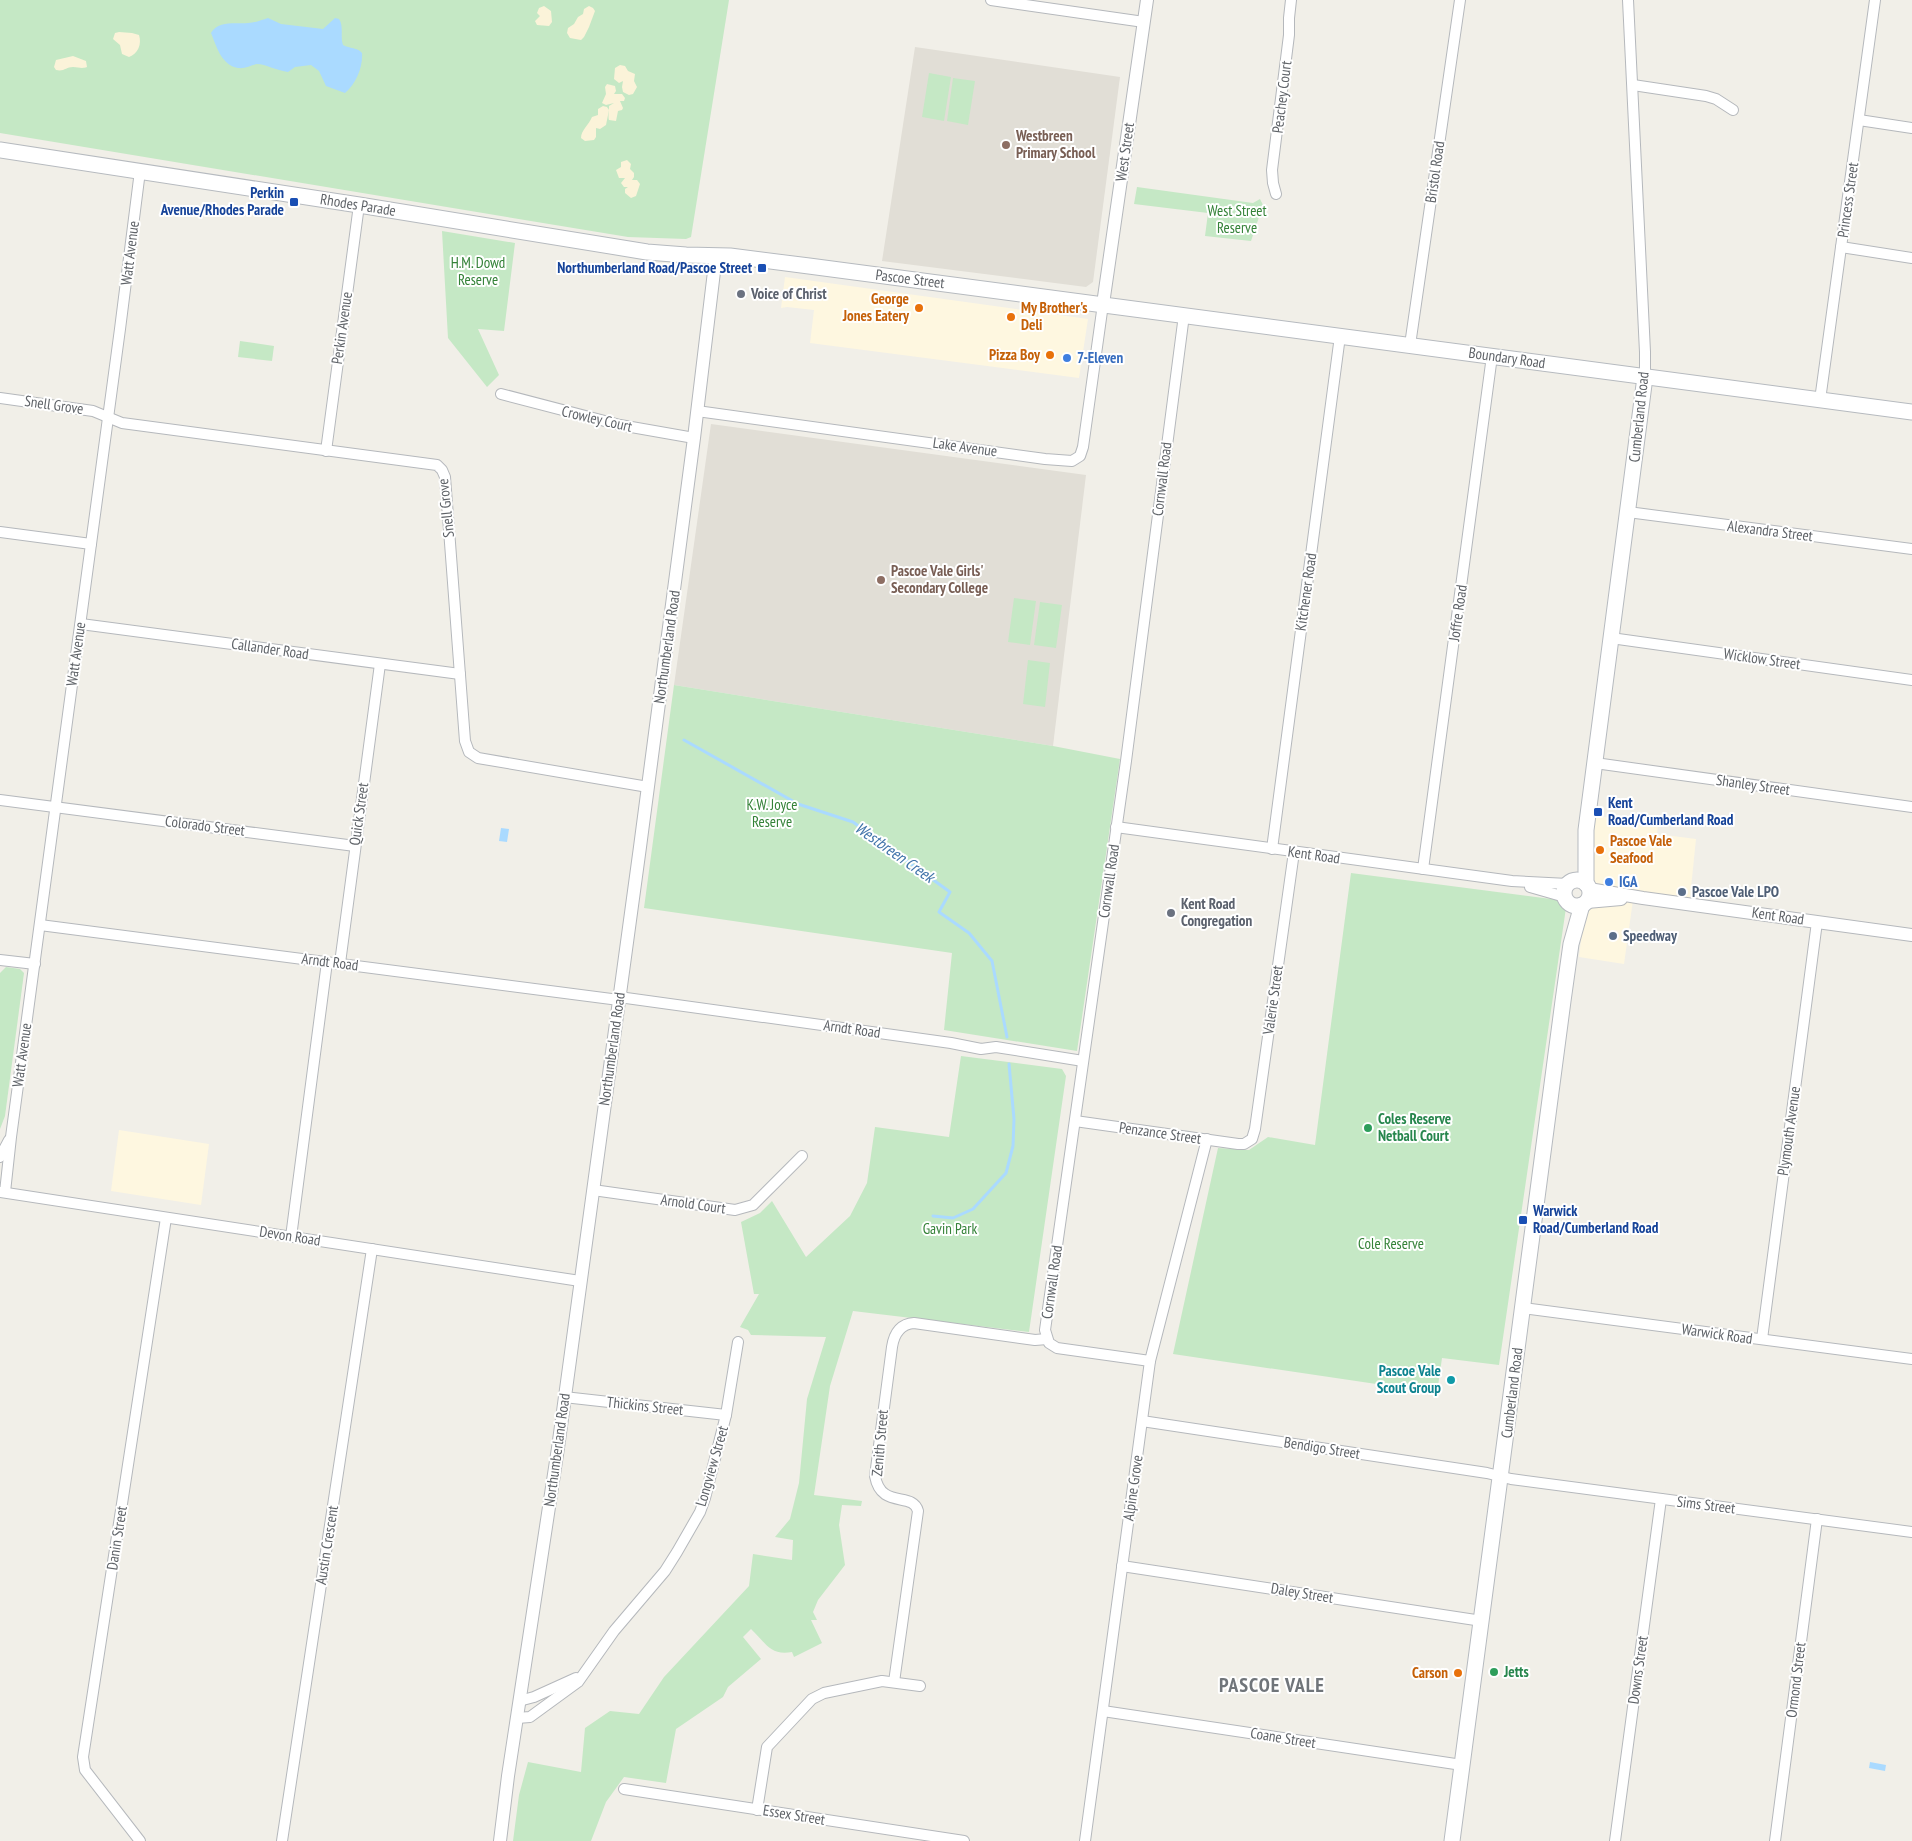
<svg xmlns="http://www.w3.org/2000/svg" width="1912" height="1841" viewBox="0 0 1912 1841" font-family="'PT Sans Narrow',sans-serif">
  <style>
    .commercial { fill: #fef7e0 }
    .education { fill: #e1ded6 }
    .green { fill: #c5e8c5 }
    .sand { fill: #fbf3d9 }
    .water { fill: #aadaff }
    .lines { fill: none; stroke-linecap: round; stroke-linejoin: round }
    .stream { stroke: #aadaff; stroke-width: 3 }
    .minor-casing { stroke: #b5b8bc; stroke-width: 12 }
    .tertiary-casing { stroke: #b5b8bc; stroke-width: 14 }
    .secondary-casing { stroke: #b6babf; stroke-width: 17 }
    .minor { stroke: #fff; stroke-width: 10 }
    .tertiary { stroke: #fff; stroke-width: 12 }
    .secondary { stroke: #fff; stroke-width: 15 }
    .education-dot { fill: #8d6e63; stroke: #fff; stroke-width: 2 }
    .transit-dot { fill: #1a4fb4; stroke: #fff; stroke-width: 2 }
    .worship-dot { fill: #6b7280; stroke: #fff; stroke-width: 2 }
    .food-dot { fill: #e8710a; stroke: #fff; stroke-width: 2 }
    .shop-dot { fill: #3f7fe0; stroke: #fff; stroke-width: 2 }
    .service-dot { fill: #5c6f8a; stroke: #fff; stroke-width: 2 }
    .leisure-dot { fill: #2e9e5b; stroke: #fff; stroke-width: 2 }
    .culture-dot { fill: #0f9aa8; stroke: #fff; stroke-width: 2 }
    .labels { text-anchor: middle; stroke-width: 4; stroke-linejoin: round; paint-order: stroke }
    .street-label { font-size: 15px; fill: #5f6368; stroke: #fff }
    .education-label { font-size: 15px; font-weight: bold; fill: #785e54; stroke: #fff; text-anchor: start }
    .transit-label { font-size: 15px; font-weight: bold; fill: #164399; stroke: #fff; text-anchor: end }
    .park-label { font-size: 15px; fill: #348238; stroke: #fff }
    .worship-label { font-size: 15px; font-weight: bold; fill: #5b616d; stroke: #fff; text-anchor: start }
    .food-label { font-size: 15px; font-weight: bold; fill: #c56008; stroke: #fff; text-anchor: end }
    .shop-label { font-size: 15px; font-weight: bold; fill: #366cbe; stroke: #fff; text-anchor: start }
    .service-label { font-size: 15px; font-weight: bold; fill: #4e5e75; stroke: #fff; text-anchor: start }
    .leisure-label { font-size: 15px; font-weight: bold; fill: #27864d; stroke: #fff; text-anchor: start }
    .culture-label { font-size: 15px; font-weight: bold; fill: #0d838f; stroke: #fff; text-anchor: end }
    .water-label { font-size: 16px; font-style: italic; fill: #4174aa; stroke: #fff }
    .district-label { font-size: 20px; font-weight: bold; letter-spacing: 1px; fill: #70757a; stroke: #fff }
  </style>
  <rect width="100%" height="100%" fill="#f1efe8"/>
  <g class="commercial">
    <polygon points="785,277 1088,319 1079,378 810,343 814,310 787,307 781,308"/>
    <polygon points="1596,816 1658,824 1657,834 1696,839 1690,898 1634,893 1624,964 1579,957"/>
    <polygon points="119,1130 209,1144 201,1205 111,1191"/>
  </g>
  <g class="education">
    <polygon points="915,47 1120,77 1093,282 1086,287 882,261"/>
    <polygon points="711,424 1086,475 1053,746 674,685"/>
  </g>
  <g class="green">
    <polygon points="0,0 729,0 691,237 686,239 628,237 0,133"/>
    <polygon points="929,73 951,77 944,121 922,117"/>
    <polygon points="953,78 975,81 968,125 947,121"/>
    <polygon points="1137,187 1253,203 1260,199 1263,205 1251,241 1205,236 1208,213 1134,204"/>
    <polygon points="442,231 515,243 504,331 478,329 499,375 487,387 448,338"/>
    <polygon points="240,341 274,346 272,361 238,357"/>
    <polygon points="1014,598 1036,601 1030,645 1008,642"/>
    <polygon points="1040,602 1062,605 1056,648 1034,645"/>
    <polygon points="1028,660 1050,663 1045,707 1023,704"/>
    <polygon points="674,685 1053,746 1120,759 1077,1051 944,1030 952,953 644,908"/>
    <polygon points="1351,873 1567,901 1499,1365 1442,1358 1437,1393 1173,1354 1218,1148 1249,1150 1268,1137 1315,1145"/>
    <polygon points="6,967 20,969 24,973 5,1116 0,1129 0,973"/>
    <path d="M961 1056 1062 1069 1066 1076 1029 1332 853 1311 830 1386 814 1495 862 1501 861 1506 842 1505 839 1525 845 1565 818 1600 813 1612 817 1620H811L822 1643 794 1657 792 1652C770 1656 766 1643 751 1629L743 1637 761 1659 728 1687 723 1697 676 1729 666 1783 624 1777 606 1802 591 1841H513L519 1795 528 1762 581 1772 585 1728 610 1711 639 1714 664 1677 749 1586 753 1554 792 1560 793 1540 775 1537 790 1519 799 1483 807 1399 826 1337 751 1335 748 1330 740 1327 759 1294H754L741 1222 760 1213 772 1201 806 1257 850 1216 867 1183 875 1127 949 1137Z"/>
  </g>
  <g class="sand">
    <polygon points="544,6 551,11 552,22 549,26 537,25 535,21 540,16 537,13 539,8"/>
    <polygon points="589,6 593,8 595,11 589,27 584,37 581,40 570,38 567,33 568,28 574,24 578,17 583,14 584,9"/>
    <path d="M119 32 132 33 139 35C142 44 138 54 129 57L122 54 120 45 113 39 115 33Z"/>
    <path d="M73 56 86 61 87 67C81 69 79 67 73 67 66 67 64 72 56 70L54 67 56 60Z"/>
    <polygon points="620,65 625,66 628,71 635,74 634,81 637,87 633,94 629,95 623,92 622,87 623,81 619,83 614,79 615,68"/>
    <path d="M607 84 615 86 616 91 614 94H622L625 98 624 101H620L623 108 622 110 618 111 616 121 609 120C608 118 609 109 609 106L614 103 606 105 602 103 606 94 605 87Z"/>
    <path d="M603 106 607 107 609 110 606 125 600 129 596 128V137L594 140 585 141 581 138C581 130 589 125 592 117L598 115V109Z"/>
    <polygon points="627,160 631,164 630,169 634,173 634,177 632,180 637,180 640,184 636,196 631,198 625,193 625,189 628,187 624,187 621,183 625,178 619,178 616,170 621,167 621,162"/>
  </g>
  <g class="water">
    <path d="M268 18 281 24 323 29 335 18 339 19C344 26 340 37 343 45 350 49 357 47 362 53 363 67 356 84 345 93L326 86 319 71 311 65 295 67 288 72C278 71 265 64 257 64 251 65 245 69 238 68 221 65 216 45 211 33 218 20 236 24 248 23 255 23 261 20 268 18Z"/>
    <polygon points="501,828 509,829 507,842 499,841"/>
    <polygon points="1870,1762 1886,1765 1885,1771 1869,1768"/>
  </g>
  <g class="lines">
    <g class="stream">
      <polyline points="684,740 798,804 853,822 950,892 939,912 969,933 992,961 1007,1037"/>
      <polyline points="933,1216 953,1218 973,1209 1006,1173 1013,1146 1014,1119 1009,1064"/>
    </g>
    <g class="minor-casing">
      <g id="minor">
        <polyline points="991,0 1144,22"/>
        <polyline points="1628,0 1645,352 1645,377"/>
        <polyline points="1633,85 1706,96 1716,99 1733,110"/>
        <polyline points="1859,120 1912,128"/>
        <polyline points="1276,194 1273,183 1272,170 1289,35 1289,18 1291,0"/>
        <polyline points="1841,247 1912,258"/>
        <polyline points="1410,345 1460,0"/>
        <polyline points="501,394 620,425 694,438"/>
        <polyline points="0,398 93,411 122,423 437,465 442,470 445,477 465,741 469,752 478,758 648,787"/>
        <polyline points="1820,400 1875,0"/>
        <polyline points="697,411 1045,459 1072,461 1080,456 1083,447 1103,304"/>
        <polyline points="326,451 359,205"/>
        <polyline points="1628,512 1912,549"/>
        <polyline points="0,532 91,544"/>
        <polyline points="81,624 460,674"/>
        <polyline points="1611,638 1912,680"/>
        <polyline points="1595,763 1912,807"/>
        <polyline points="0,800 355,846"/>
        <polyline points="1116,827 1512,881 1568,884"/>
        <polyline points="1272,849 1340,336"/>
        <polyline points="1423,869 1492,356"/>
        <polyline points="1530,887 1565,897"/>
        <polyline points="40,925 619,1000"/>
        <polyline points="0,960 35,964"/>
        <polyline points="340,963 380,664"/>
        <polyline points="619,997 951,1043 981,1049 996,1047 1083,1061"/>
        <polyline points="1075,1121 1238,1144 1244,1144 1252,1139 1255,1129 1294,852"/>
        <polyline points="0,1157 9,1140"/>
        <polyline points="593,1190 735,1210 753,1205 802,1156"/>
        <polyline points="0,1192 580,1281"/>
        <polyline points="5,1192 11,1137 120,329 140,171"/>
        <polyline points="291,1237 327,962"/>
        <polyline points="1523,1308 1912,1359"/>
        <polyline points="1762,1339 1817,922"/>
        <polyline points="1150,1361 1057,1348 1049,1343 1045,1330 1126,761 1184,315"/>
        <polyline points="564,1397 726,1415"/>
        <polyline points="1142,1421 1487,1473 1511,1479 1912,1532"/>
        <polyline points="1122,1566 1482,1621"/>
        <path d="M894 1682 918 1511C913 1491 881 1510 875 1476L892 1347C894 1334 900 1324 914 1323L1035 1340 1047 1339"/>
        <polyline points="519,1701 534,1697 576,1678"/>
        <polyline points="1103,1711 1462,1765"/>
        <polyline points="517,1718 530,1717 578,1682 614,1631 665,1571 677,1552 700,1512 705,1498 726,1415 738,1342"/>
        <polyline points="624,1789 964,1841"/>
        <polyline points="757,1810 767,1747 812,1699 824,1693 882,1681 920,1686"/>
        <polyline points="140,1841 85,1770 83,1757 166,1218"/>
        <polyline points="282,1841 372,1249"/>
        <polyline points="1085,1841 1150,1361 1207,1139"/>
        <polyline points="1615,1841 1661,1499"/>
        <polyline points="1775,1841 1817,1519"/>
      </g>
    </g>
    <g class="tertiary-casing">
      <g id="tertiary">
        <polyline points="1103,304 1147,0"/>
        <polyline points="1589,889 1643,898 1912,935"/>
        <polyline points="1587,902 1621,899"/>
        <polyline points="500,1841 508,1776 558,1448 640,847 694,438 716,255"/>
      </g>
    </g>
    <g class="secondary-casing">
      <g id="secondary">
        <polyline points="0,150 359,205 647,252 686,255 730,256 809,266 1912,412"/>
        <circle cx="1577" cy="893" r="13"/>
        <polyline points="1586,884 1586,830 1645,377"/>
        <polyline points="1452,1841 1563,1001 1571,944 1582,905"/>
      </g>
    </g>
    <use href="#minor" class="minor"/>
    <use href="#tertiary" class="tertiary"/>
    <use href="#secondary" class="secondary"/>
  </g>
  <g class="education-dot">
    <circle cx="1006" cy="145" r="5"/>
    <circle cx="881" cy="580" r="5"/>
  </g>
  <g class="transit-dot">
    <rect x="289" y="197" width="10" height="10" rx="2.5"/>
    <rect x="757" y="263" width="10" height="10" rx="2.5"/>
    <rect x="1593" y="807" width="10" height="10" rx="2.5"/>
    <rect x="1518" y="1215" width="10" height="10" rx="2.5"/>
  </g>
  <g class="worship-dot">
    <circle cx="741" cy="294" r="5"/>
    <circle cx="1171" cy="913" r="5"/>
  </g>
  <g class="food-dot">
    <circle cx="919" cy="308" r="5"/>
    <circle cx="1011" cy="317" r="5"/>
    <circle cx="1050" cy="355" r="5"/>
    <circle cx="1600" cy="850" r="5"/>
    <circle cx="1458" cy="1673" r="5"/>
  </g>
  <g class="shop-dot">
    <circle cx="1067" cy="358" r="5"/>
    <circle cx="1609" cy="882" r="5"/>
  </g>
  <g class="service-dot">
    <circle cx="1682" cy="892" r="5"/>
    <circle cx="1613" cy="936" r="5"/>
  </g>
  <g class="leisure-dot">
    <circle cx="1368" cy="1128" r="5"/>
    <circle cx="1494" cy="1672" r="5"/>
  </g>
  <circle class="culture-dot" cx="1451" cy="1380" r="5"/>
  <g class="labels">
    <g class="street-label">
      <text transform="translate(1282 97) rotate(-83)" y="5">Peachey Court</text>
      <text transform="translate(1125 152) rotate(-82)" y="5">West Street</text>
      <text transform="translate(1435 172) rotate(-82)" y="5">Bristol Road</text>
      <text transform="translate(1848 200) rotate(-82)" y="5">Princess Street</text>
      <text transform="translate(358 205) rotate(9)" y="5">Rhodes Parade</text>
      <text transform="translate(130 253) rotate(-83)" y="5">Watt Avenue</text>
      <text transform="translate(910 279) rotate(7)" y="5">Pascoe Street</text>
      <text transform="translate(342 328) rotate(-82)" y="5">Perkin Avenue</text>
      <text transform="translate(1507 358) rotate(8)" y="5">Boundary Road</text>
      <text transform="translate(54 405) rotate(8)" y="5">Snell Grove</text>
      <text transform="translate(1639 417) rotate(-84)" y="5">Cumberland Road</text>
      <text transform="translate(597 419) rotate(13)" y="5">Crowley Court</text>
      <text transform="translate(965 447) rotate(8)" y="5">Lake Avenue</text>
      <text transform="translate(1162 479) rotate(-83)" y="5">Cornwall Road</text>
      <text transform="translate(446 508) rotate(-96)" y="5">Snell Grove</text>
      <text transform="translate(1770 531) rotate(7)" y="5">Alexandra Street</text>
      <text transform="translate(1306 592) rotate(-82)" y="5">Kitchener Road</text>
      <text transform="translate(1458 613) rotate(-82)" y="5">Joffre Road</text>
      <text transform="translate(667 647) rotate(-82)" y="5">Northumberland Road</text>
      <text transform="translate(270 649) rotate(8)" y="5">Callander Road</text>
      <text transform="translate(76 654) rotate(-82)" y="5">Watt Avenue</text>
      <text transform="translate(1762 659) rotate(8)" y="5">Wicklow Street</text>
      <text transform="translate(1753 785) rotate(8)" y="5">Shanley Street</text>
      <text transform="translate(359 814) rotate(-82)" y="5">Quick Street</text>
      <text transform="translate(205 826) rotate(7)" y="5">Colorado Street</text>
      <text transform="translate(1314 855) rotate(8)" y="5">Kent Road</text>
      <text transform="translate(1109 881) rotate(-82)" y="5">Cornwall Road</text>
      <text transform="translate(1778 916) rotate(8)" y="5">Kent Road</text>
      <text transform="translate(330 962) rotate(7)" y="5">Arndt Road</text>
      <text transform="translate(1273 1000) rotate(-82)" y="5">Valerie Street</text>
      <text transform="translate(852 1029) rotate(8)" y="5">Arndt Road</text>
      <text transform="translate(612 1049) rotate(-82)" y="5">Northumberland Road</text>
      <text transform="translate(22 1055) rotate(-82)" y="5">Watt Avenue</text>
      <text transform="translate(1789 1131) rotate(-82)" y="5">Plymouth Avenue</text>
      <text transform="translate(1160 1133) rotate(8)" y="5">Penzance Street</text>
      <text transform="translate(693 1204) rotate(8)" y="5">Arnold Court</text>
      <text transform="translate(290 1236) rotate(9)" y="5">Devon Road</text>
      <text transform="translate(1052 1282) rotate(-82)" y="5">Cornwall Road</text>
      <text transform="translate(1717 1334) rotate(8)" y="5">Warwick Road</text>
      <text transform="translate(1512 1393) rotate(-83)" y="5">Cumberland Road</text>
      <text transform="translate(645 1406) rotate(6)" y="5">Thickins Street</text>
      <text transform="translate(880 1443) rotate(-85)" y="5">Zenith Street</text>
      <text transform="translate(1322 1448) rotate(9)" y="5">Bendigo Street</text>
      <text transform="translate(557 1450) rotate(-82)" y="5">Northumberland Road</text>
      <text transform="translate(712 1466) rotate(-74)" y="5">Longview Street</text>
      <text transform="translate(1133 1488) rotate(-82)" y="5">Alpine Grove</text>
      <text transform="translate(1706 1505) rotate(7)" y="5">Sims Street</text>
      <text transform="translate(117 1538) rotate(-81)" y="5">Danin Street</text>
      <text transform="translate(327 1545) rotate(-81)" y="5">Austin Crescent</text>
      <text transform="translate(1302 1593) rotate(9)" y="5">Daley Street</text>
      <text transform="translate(1638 1670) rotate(-82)" y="5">Downs Street</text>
      <text transform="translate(1796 1680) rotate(-83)" y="5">Ormond Street</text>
      <text transform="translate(1283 1738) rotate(9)" y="5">Coane Street</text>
      <text transform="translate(794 1815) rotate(9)" y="5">Essex Street</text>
    </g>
    <g class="education-label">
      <text x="1016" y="141">Westbreen<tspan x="1016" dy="17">Primary School</tspan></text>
      <text x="891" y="576">Pascoe Vale Girls'<tspan x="891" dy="17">Secondary College</tspan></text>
    </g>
    <g class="transit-label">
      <text x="284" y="198">Perkin<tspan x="284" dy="17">Avenue/Rhodes Parade</tspan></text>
      <text x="752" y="273">Northumberland Road/Pascoe Street</text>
      <text x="1608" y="808" text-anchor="start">Kent<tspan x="1608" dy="17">Road/Cumberland Road</tspan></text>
      <text x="1533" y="1216" text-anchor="start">Warwick<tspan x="1533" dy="17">Road/Cumberland Road</tspan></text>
    </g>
    <g class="park-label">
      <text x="1237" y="216">West Street<tspan x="1237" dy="17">Reserve</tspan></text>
      <text x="478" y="268">H.M. Dowd<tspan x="478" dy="17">Reserve</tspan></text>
      <text x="772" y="810">K.W. Joyce<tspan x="772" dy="17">Reserve</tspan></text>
      <text x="950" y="1234">Gavin Park</text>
      <text x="1391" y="1249">Cole Reserve</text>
    </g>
    <g class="worship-label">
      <text x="751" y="299">Voice of Christ</text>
      <text x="1181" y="909">Kent Road<tspan x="1181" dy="17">Congregation</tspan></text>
    </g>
    <g class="food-label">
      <text x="909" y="304">George<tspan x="909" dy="17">Jones Eatery</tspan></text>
      <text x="1021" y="313" text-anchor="start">My Brother's<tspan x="1021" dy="17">Deli</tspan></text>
      <text x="1040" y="360">Pizza Boy</text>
      <text x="1610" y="846" text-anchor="start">Pascoe Vale<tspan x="1610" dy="17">Seafood</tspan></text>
      <text x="1448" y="1678">Carson</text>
    </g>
    <g class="shop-label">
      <text x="1077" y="363">7-Eleven</text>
      <text x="1619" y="887">IGA</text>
    </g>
    <g class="service-label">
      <text x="1692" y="897">Pascoe Vale LPO</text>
      <text x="1623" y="941">Speedway</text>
    </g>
    <g class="leisure-label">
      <text x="1378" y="1124">Coles Reserve<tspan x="1378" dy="17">Netball Court</tspan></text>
      <text x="1504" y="1677">Jetts</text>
    </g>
    <g class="culture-label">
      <text x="1441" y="1376">Pascoe Vale<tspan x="1441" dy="17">Scout Group</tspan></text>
    </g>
    <g class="water-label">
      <text transform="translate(895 852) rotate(35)" y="6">Westbreen Creek</text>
    </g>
    <g class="district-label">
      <text x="1272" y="1692">PASCOE VALE</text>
    </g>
  </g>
</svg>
